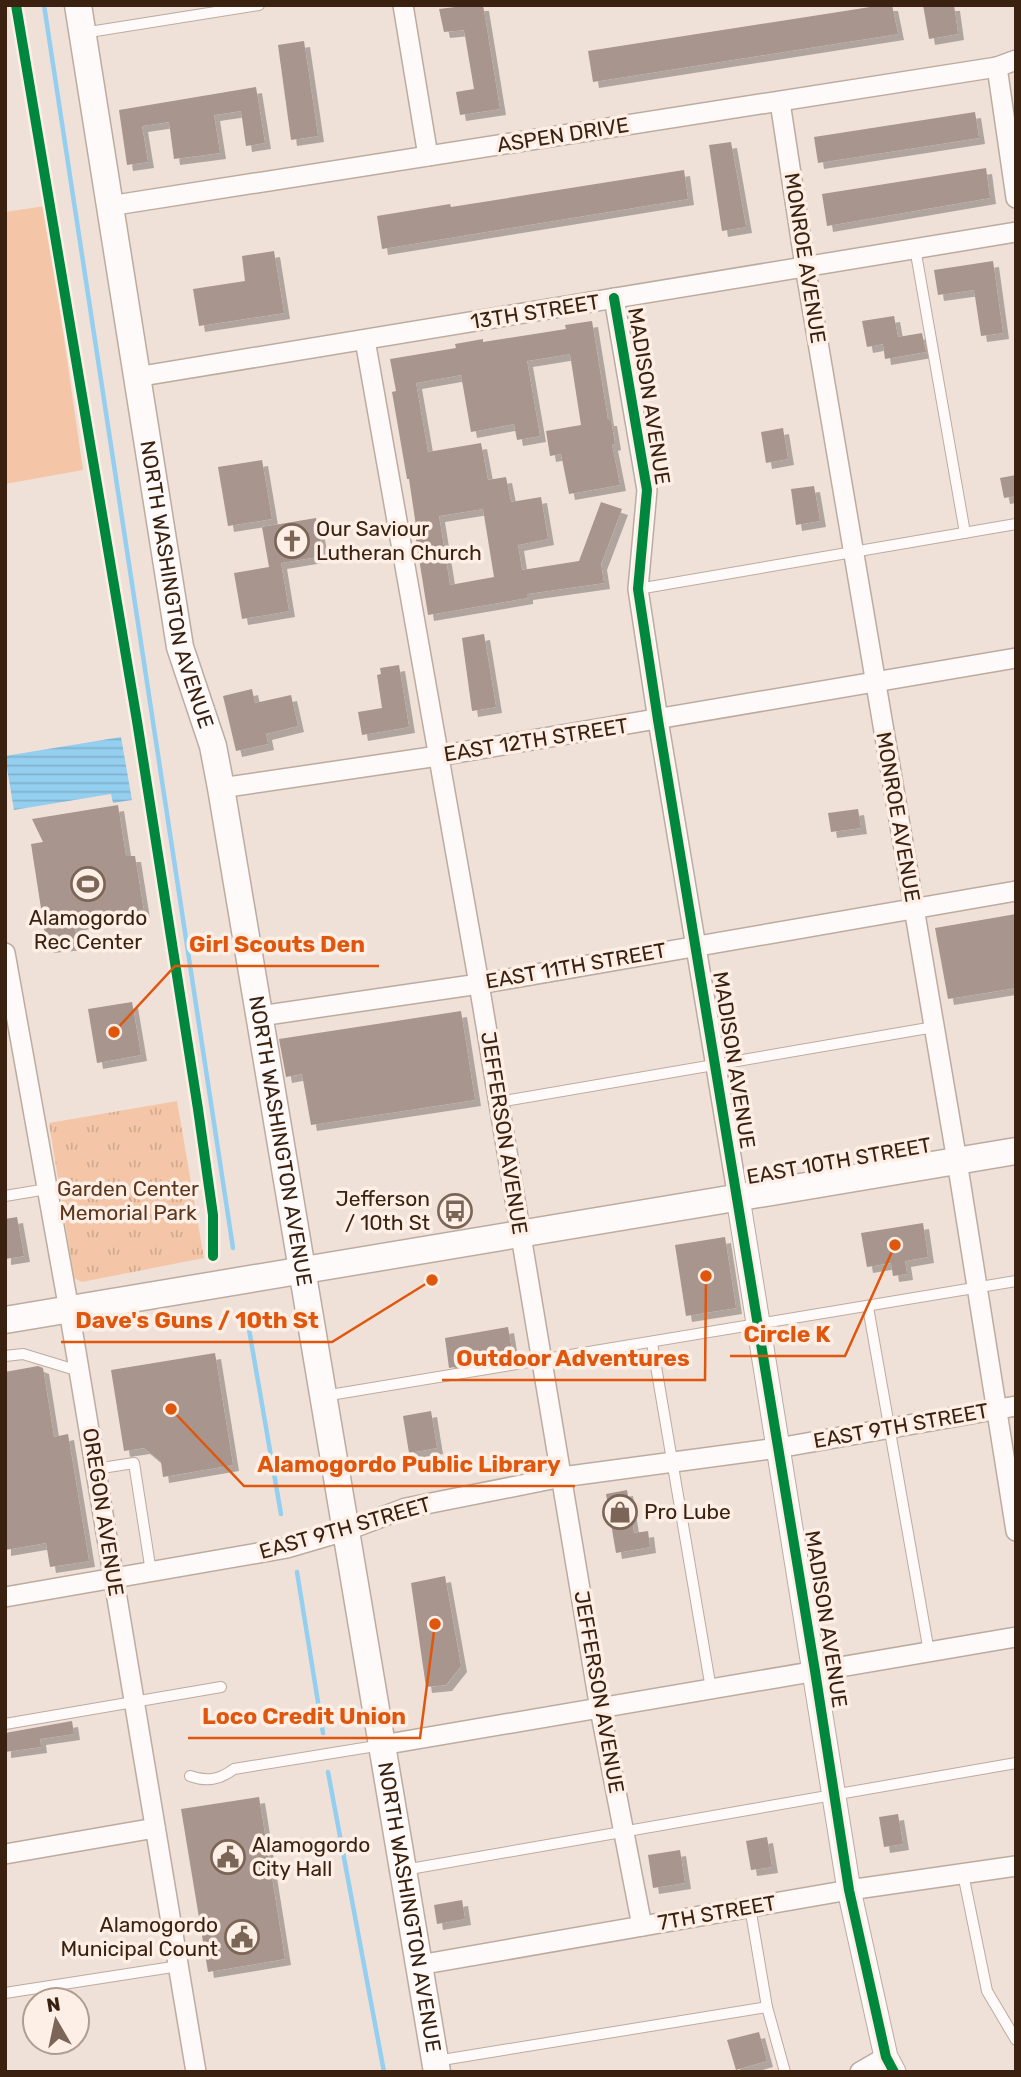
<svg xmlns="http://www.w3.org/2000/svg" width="1021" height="2077" font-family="Rubik,sans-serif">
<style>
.park{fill:url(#park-tufts)}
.pitch{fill:#f4c6a7}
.water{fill:url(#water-rules)}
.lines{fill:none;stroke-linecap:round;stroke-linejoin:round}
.stream{stroke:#94cfef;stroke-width:4.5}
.building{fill:#a8958d;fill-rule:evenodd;filter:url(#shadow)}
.service-casing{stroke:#bdab9f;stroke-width:12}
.minor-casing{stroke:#bdab9f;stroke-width:22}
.tertiary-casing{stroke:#bdab9f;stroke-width:25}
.secondary-casing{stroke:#bdab9f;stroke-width:29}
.service{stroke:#fdfaf9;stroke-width:10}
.minor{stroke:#fdfaf9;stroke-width:19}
.tertiary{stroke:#fdfaf9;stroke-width:23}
.secondary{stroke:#fdfaf9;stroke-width:26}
.cycleway-casing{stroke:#fdefe6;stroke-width:15}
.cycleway{stroke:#00873e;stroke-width:10}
.labels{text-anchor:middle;stroke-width:7;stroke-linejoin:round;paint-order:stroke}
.street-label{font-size:21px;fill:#3b2210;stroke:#fdefe6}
.poi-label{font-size:21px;fill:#3b2210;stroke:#fdefe6;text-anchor:start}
.park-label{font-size:21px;fill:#5d371c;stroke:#fdefe6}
.leader{fill:none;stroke:#df560c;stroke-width:2.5}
.callout-dot{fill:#df560c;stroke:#fdefe6;stroke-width:2.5}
.callout-label{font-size:23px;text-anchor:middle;font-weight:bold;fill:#df560c;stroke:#fdefe6;stroke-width:7;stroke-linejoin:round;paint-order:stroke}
</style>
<defs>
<pattern id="park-tufts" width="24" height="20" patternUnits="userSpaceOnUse" patternTransform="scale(1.75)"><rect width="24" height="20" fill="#f4c6a7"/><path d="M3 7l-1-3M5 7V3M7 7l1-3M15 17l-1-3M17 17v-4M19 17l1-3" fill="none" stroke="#d2aa8f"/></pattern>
<pattern id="water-rules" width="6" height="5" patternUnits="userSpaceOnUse" patternTransform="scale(1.75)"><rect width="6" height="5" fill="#94cfef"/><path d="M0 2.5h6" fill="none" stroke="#80b1cc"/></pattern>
<filter id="shadow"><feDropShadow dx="6" dy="6" stdDeviation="0" flood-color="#0004"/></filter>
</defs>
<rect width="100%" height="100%" fill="#f0e1d8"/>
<polygon class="park" points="177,1101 204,1258 82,1282 74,1278 49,1123"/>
<polygon class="pitch" points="45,206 83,470 5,484 5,212"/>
<polygon class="water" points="121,737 132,800 113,803 111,794 14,810 5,756"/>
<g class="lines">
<g class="stream">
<polyline points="44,5 233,1248"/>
<polyline points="246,1312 281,1514"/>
<polyline points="297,1572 323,1733"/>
<polyline points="328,1772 384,2072"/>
</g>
</g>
<g class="building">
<polygon points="472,5 483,5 500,109 460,115 456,92 474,89 464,30 444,32 439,9"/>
<polygon points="883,5 892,5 898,34 593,82 588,51"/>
<polygon points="923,5 954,5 958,34 929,39"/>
<polygon points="304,41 318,136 291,140 278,45"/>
<polygon points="256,87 265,143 246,146 241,111 214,115 220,153 174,159 169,122 142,126 148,162 127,165 119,110"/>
<polygon points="975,112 979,138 818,163 814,137"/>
<polygon points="731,142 746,227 722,231 709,145"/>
<polygon points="986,168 990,198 827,226 822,194"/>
<polygon points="684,170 688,199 382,249 377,216 450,204 451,207"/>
<polygon points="274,251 284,313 199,326 193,289 245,281 242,256"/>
<polygon points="993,261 1003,333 981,336 974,290 938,295 934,270"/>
<polygon points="894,316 898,337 922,333 926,352 885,359 883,344 867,347 862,321"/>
<path d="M592 321 608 420H611L615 444 612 445 620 485 569 494 561 454 550 456 546 431 581 425 570 354 527 361 540 436 517 440 514 424 471 432 461 375 416 383 428 452 481 443 488 480 506 477 511 502 541 497 548 539 518 545 522 570 579 561 601 502 622 509 601 564 604 583 527 594V598L428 615 414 527 416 526 409 479H407L392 392 396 391 390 359 456 348 455 344 483 339V342L566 329 565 325ZM483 509 494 577 450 585 439 516Z"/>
<polygon points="783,428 788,459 766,463 761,432"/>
<polygon points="262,460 272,519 228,526 218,467"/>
<polygon points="1016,475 1016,496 1004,498 1000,478"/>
<polygon points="814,486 820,521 796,525 791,489"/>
<polygon points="316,518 323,556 281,563 289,611 242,619 234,573 269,567 262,527"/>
<polygon points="484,634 496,707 472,711 462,638"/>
<polygon points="399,665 409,727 362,735 358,712 382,708 377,675 381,674 380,668"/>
<polygon points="252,689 255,703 291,695 298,726 266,734 268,744 236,751 223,696"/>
<polygon points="118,805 126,856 135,856 144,912 74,925 78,944 47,947 31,844 43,842 32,819"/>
<polygon points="858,809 861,828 831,832 828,813"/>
<polygon points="1016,914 1016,988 948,999 935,928"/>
<polygon points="132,1002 141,1055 97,1063 88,1009"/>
<polygon points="461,1011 475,1100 311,1125 302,1074 286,1077 279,1039"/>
<polygon points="17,1217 24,1256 5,1259 5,1219"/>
<polygon points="923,1223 928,1257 905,1261 907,1274 893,1276 891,1263 867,1267 861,1233"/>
<polygon points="725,1237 736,1308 686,1316 675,1245"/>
<polygon points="508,1327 513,1357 449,1368 445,1338"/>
<polygon points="215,1353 233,1465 163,1477 161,1462 144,1448 124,1451 111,1370"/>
<polygon points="38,1366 43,1368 54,1437 68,1434 89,1561 50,1567 46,1543 5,1550 5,1372"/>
<polygon points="431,1411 437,1448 409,1453 403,1416"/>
<polygon points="627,1490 634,1533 648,1531 650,1547 616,1553 606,1494"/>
<polygon points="445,1576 461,1666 446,1685 426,1687 411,1583"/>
<polygon points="72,1721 74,1734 40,1739 41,1747 5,1752 5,1733"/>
<polygon points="259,1797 285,1959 208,1972 181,1809"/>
<polygon points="898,1814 903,1844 884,1847 879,1817"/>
<polygon points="767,1837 772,1867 751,1870 746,1841"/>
<polygon points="680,1850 685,1883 653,1888 648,1855"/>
<polygon points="462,1900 465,1919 437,1924 434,1905"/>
<polygon points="759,2032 767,2061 736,2070 727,2040"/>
</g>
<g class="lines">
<g class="service-casing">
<g id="service">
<polyline points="83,33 259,5"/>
<polyline points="915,248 965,533"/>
<polyline points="638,589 1016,524"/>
<polyline points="499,1102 934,1027"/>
<polyline points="5,1196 47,1189"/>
<polyline points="868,1307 929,1652"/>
<polyline points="652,1343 711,1689"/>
<polyline points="5,1356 23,1354 79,1371"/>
<polyline points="324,1396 1016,1281"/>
<polyline points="95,1469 134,1463 151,1572"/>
<polyline points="5,1724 221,1687"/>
<path d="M190 1776C207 1782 219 1780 234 1769L382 1745"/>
<polyline points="404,1870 1016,1763"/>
<polyline points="963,1874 987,1991 1016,2040"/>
<polyline points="750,1907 767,2007 785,2072"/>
<polyline points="5,1993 179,1966"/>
<polyline points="436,2061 767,2007"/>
</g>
</g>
<g class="minor-casing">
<g id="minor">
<polyline points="403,5 428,156"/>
<polyline points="997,67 1016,198"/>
<polyline points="780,102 805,266 957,1161 1016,1531"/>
<polyline points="109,206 997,67 1016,60"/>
<polyline points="614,298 647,490 638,589 658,720 738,1198"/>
<polyline points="365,340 479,984 600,1709 642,1926"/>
<polyline points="136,377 1016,232"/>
<polyline points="221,788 438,756 1016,658"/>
<polyline points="5,953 69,1310 196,2072"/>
<polyline points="260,1016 479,984 1016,891"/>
<polyline points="5,1597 287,1548 345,1531 406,1508 562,1477 778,1448 1016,1406"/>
<polyline points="382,1745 1016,1637"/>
<polyline points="5,1854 155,1828"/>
<polyline points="419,1965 849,1890 1016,1866"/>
<polyline points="860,2072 886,2057"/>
</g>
</g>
<g class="tertiary-casing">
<polyline id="tertiary" points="738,1198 849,1890 886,2057 894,2072"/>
</g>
<g class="secondary-casing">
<g id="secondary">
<path id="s1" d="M78 5 180 647 213 746 221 788 437 2072"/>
<polyline points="5,1320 1016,1151"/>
</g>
</g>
<use href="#service" class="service"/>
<use href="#minor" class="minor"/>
<use href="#tertiary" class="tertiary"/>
<use href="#secondary" class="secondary"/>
<g class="cycleway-casing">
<g id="cycleway">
<polyline points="16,5 137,721 198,1109 213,1215 213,1256"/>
<polyline points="614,298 647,490 638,589 658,720 815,1671 849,1890 886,2057 894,2072"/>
</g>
</g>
<use href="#cycleway" class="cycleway"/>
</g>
<defs>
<g id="church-ring" transform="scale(1.75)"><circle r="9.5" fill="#fdefe6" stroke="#7a6556" stroke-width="1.5"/><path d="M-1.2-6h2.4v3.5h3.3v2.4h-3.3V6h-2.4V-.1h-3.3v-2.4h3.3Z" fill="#7a6556"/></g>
<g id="stadium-ring" transform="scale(1.75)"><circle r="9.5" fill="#fdefe6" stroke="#7a6556" stroke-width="1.5"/><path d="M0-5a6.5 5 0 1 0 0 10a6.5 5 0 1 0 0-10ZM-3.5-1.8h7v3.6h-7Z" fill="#7a6556"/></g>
<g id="bus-ring" transform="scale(1.75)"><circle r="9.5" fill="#fdefe6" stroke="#7a6556" stroke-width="1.5"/><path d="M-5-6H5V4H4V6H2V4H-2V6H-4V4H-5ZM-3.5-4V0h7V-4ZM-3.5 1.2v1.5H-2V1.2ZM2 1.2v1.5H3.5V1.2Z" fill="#7a6556"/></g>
<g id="shop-ring" transform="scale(1.75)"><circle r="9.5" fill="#fdefe6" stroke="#7a6556" stroke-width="1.5"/><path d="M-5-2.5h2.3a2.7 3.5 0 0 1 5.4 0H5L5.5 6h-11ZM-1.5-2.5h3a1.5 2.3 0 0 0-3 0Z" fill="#7a6556"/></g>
<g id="civic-ring" transform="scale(1.75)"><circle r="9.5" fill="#fdefe6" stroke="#7a6556" stroke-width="1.5"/><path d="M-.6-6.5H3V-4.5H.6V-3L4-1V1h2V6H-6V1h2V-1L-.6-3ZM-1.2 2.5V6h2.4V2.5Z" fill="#7a6556"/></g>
</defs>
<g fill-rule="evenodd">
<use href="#church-ring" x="292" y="541"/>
<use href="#stadium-ring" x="88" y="884"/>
<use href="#bus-ring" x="455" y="1211"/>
<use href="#shop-ring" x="620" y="1512"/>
<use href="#civic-ring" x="228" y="1857"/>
<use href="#civic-ring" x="242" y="1937"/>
</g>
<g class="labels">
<g class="street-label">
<text transform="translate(563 135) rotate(-9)" y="7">ASPEN DRIVE</text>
<text transform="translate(805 258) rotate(81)" y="7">MONROE AVENUE</text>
<text transform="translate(535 312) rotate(-9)" y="7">13TH STREET</text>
<text transform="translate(649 396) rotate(81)" y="7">MADISON AVENUE</text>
<text dy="7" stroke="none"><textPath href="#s1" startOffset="588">NORTH WASHINGTON AVENUE</textPath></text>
<text transform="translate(536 740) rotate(-9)" y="7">EAST 12TH STREET</text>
<text transform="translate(898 817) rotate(80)" y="7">MONROE AVENUE</text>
<text transform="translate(576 966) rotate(-10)" y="7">EAST 11TH STREET</text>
<text transform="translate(734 1060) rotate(81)" y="7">MADISON AVENUE</text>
<text transform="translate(504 1133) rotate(81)" y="7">JEFFERSON AVENUE</text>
<text dy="7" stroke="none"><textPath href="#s1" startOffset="1155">NORTH WASHINGTON AVENUE</textPath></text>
<text transform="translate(839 1161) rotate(-10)" y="7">EAST 10TH STREET</text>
<text transform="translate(901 1426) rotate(-10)" y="7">EAST 9TH STREET</text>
<text transform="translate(103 1512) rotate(81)" y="7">OREGON AVENUE</text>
<text transform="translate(345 1528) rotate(-16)" y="7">EAST 9TH STREET</text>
<text transform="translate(826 1619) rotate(81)" y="7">MADISON AVENUE</text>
<text transform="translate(599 1692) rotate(80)" y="7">JEFFERSON AVENUE</text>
<text dy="7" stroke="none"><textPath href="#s1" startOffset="1932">NORTH WASHINGTON AVENUE</textPath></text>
<text transform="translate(717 1913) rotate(-10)" y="7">7TH STREET</text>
</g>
<g class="poi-label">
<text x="316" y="536">Our Saviour<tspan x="316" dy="24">Lutheran Church</tspan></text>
<text x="88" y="925" text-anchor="middle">Alamogordo<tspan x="88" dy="24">Rec Center</tspan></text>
<text x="430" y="1206" text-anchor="end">Jefferson<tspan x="430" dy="24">/ 10th St</tspan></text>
<text x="644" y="1519">Pro Lube</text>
<text x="252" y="1852">Alamogordo<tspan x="252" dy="24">City Hall</tspan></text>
<text x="218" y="1932" text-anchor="end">Alamogordo<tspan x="218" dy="24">Municipal Count</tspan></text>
</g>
<g class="park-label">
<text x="128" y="1196">Garden Center<tspan x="128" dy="24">Memorial Park</tspan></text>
</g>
</g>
<path class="leader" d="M114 1032L175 966H379M432 1280L332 1342H61M895 1245L845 1356H730M706 1276L705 1380H442M171 1409L244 1486H575M435 1624L420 1738H188"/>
<g class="callout-dot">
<circle cx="114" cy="1032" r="7"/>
<circle cx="432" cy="1280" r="7"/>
<circle cx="895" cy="1245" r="7"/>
<circle cx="706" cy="1276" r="7"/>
<circle cx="171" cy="1409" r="7"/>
<circle cx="435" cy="1624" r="7"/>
</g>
<g class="callout-label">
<text x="277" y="952">Girl Scouts Den</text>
<text x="197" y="1328">Dave's Guns / 10th St</text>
<text x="787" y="1342">Circle K</text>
<text x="573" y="1366">Outdoor Adventures</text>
<text x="409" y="1472">Alamogordo Public Library</text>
<text x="304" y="1724">Loco Credit Union</text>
</g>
<rect width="1021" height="2077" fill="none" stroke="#3b2210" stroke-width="14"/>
<g transform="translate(56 2021) rotate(351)"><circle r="33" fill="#fdefe6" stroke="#af9d90" stroke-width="2"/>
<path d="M0-5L12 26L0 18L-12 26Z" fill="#7a6556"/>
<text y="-10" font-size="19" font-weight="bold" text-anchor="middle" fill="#3b2210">N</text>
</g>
</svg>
